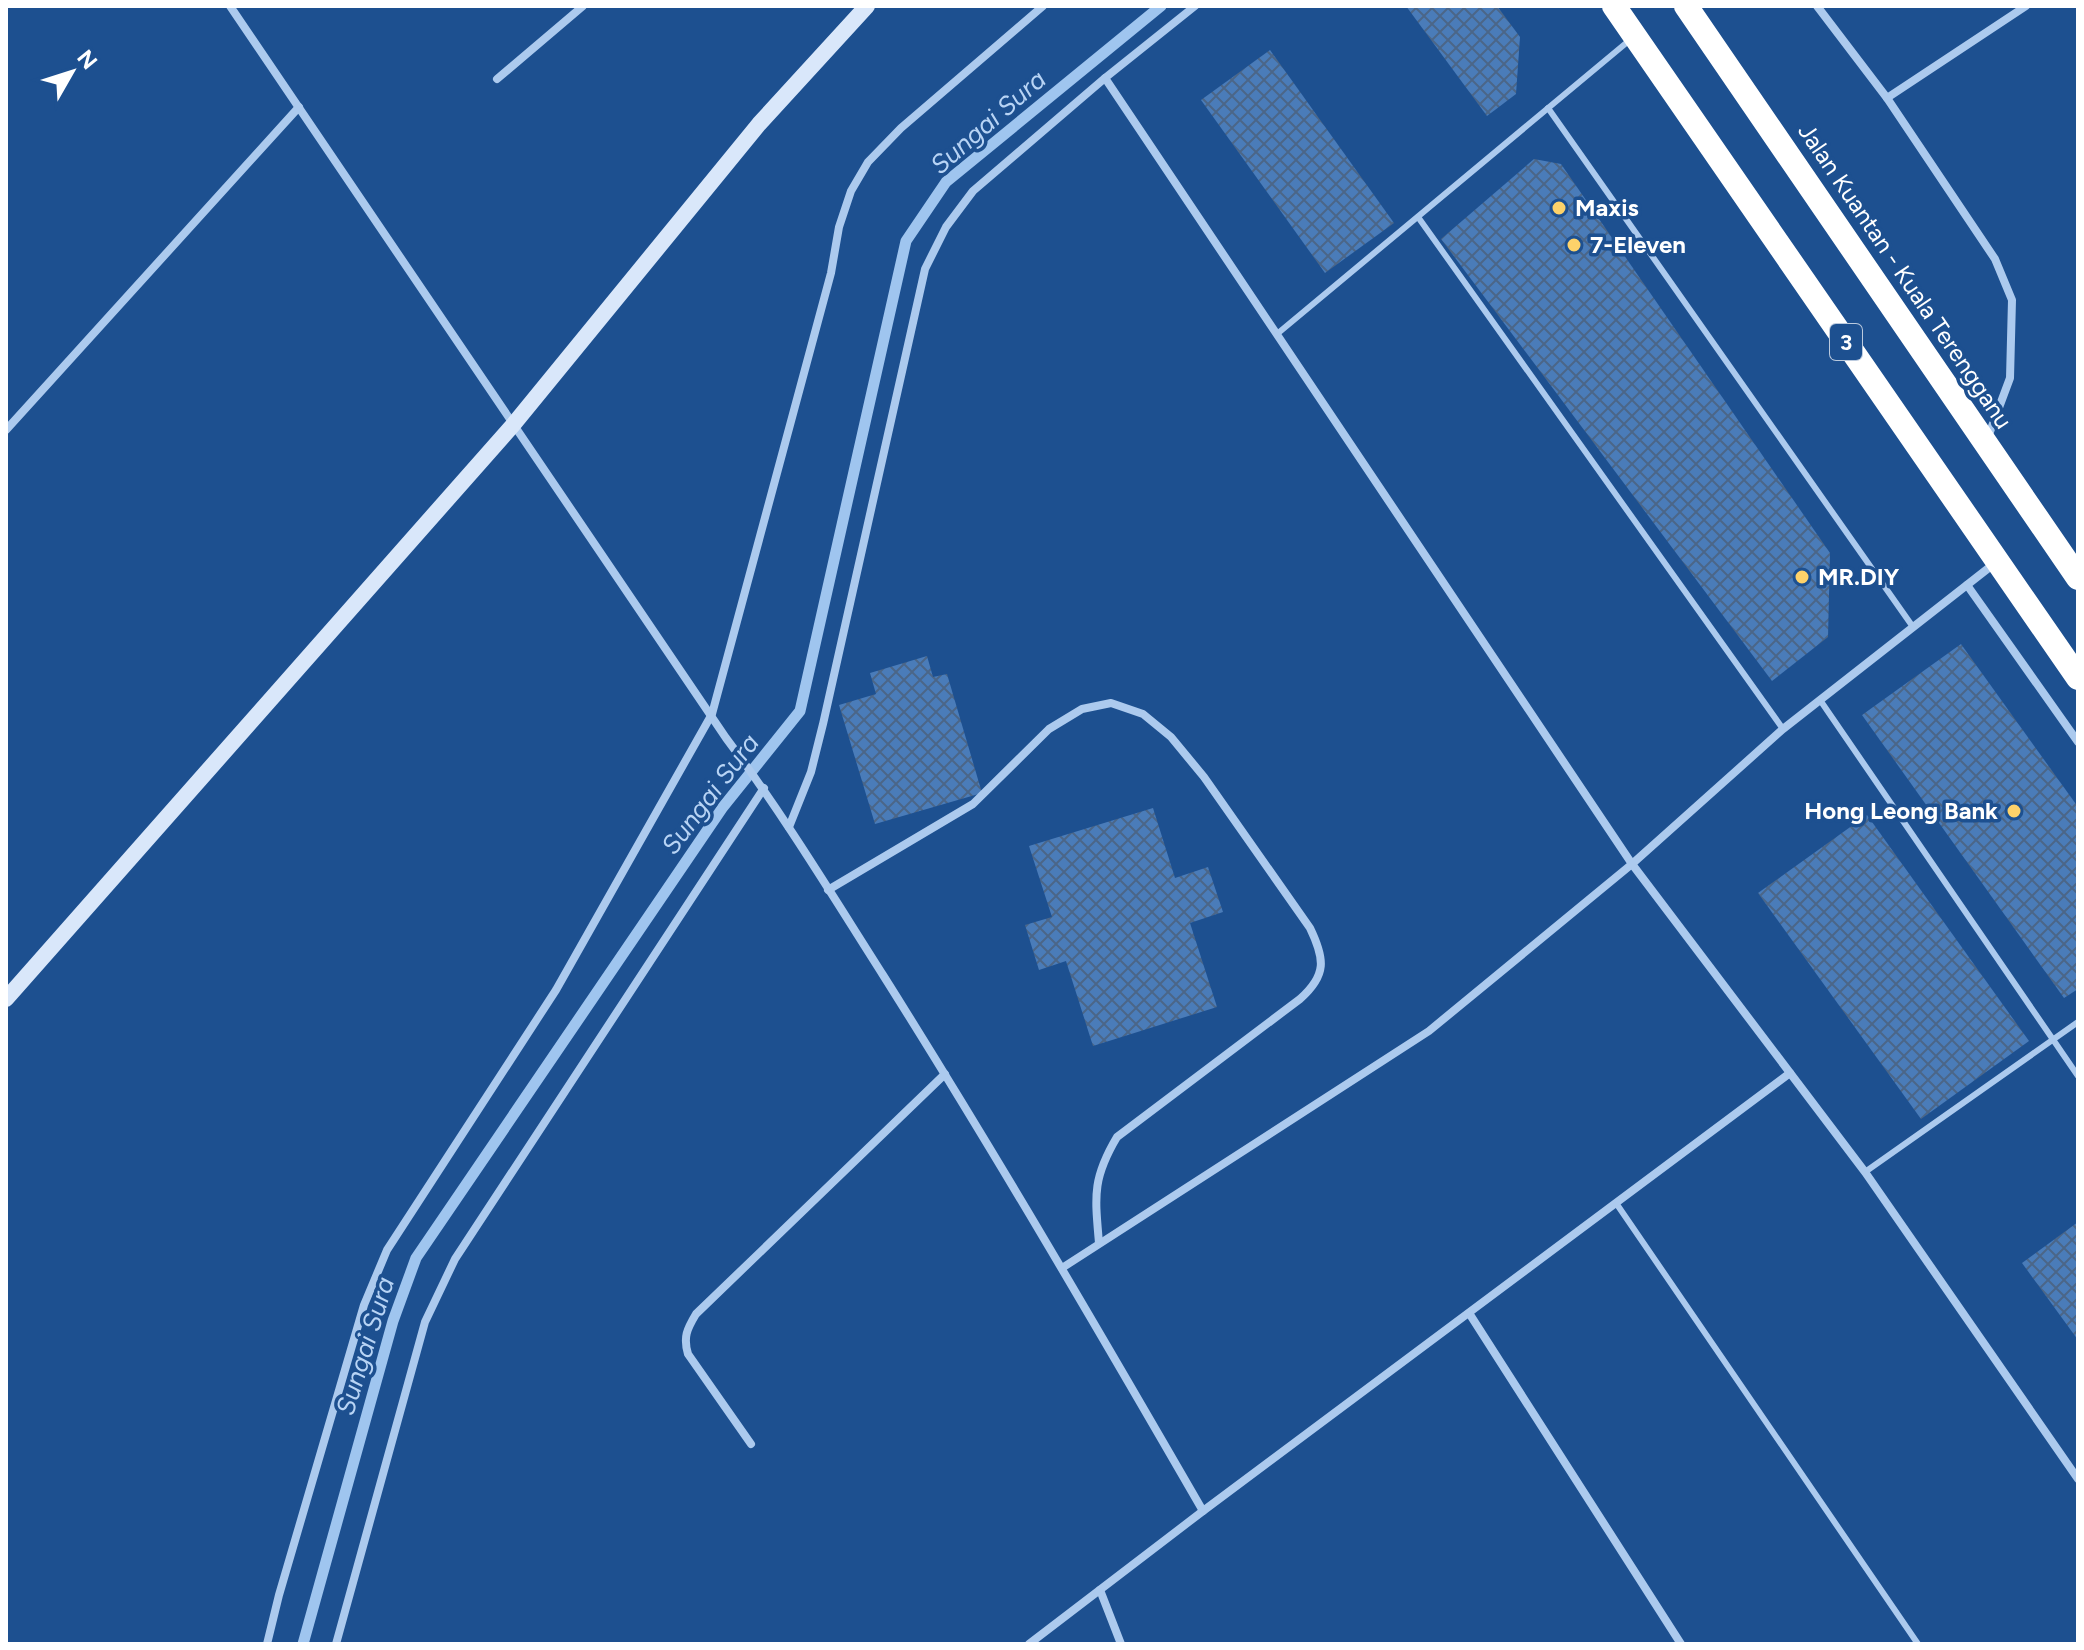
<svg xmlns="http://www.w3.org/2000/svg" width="2084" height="1650" font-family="Figtree,sans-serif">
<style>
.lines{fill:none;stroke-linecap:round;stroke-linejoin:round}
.stream{stroke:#9fc5ef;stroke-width:11}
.building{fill:url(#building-cross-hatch)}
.lane{stroke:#accaee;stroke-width:6}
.street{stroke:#accaee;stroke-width:8}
.secondary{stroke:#d9e7fa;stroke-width:16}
.highway{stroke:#fff;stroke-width:24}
.poi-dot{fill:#fdd26a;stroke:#1d5090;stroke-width:3}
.labels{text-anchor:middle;stroke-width:7;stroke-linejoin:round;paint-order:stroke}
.shield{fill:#1d5090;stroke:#bbcade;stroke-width:2}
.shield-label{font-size:22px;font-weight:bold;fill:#fff}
.poi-label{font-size:24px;font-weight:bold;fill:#fff;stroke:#1d5090;text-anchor:start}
.street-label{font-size:24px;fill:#fff;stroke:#1d5090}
.water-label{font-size:26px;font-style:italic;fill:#b8d4f5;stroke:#1d5090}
</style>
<defs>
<pattern id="building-cross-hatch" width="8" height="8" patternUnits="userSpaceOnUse" patternTransform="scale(2)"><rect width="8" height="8" fill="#4a7cb9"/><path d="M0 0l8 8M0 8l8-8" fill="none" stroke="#4b6688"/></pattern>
</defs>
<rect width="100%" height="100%" fill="#1d5090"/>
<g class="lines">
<polyline class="stream" points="303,1644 393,1321 416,1258 723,807 800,711 906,241 946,182 1161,6"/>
</g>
<g class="building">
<polygon points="1406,6 1497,6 1520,37 1516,94 1487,116"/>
<polygon points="1270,50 1394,223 1325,273 1201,100"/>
<polygon points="1534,159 1561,164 1830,553 1828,637 1772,681 1441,239"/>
<polygon points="1961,644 2078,807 2078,989 2064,998 1862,715"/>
<polygon points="927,656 933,677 947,674 982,793 875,824 839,705 876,694 870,673"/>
<polygon points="1153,808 1175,878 1208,867 1223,912 1190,923 1217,1007 1093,1046 1066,961 1039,970 1025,925 1052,917 1029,846"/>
<polygon points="1867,815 2029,1041 1921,1119 1758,893"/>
<polygon points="2078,1222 2078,1340 2022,1263"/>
</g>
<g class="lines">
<g class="lane">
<polyline points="1548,108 1913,627"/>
<polyline points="1418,217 1783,729"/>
<polyline points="1277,334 1631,39"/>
<polyline points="1820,700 2078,1076"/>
<polyline points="1865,1172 2078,1022"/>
<polyline points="1616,1203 1918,1644"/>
</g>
<g class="street">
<path d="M230 6 726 738C783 814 832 895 883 975 994 1151 1099 1331 1203 1511"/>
<polyline points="1817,6 1887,98 1995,259 2012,300 2010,378 1988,437"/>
<polyline points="1105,78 1632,864 1865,1172 2078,1479"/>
<polyline points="497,79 583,6"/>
<polyline points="1887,98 2026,6"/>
<polyline points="6,430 299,107"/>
<polyline points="1967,585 2078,742"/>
<polyline points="789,827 811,772 823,724 925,269 946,227 973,191 1105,78 1195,6"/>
<path d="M828 890 973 804 1049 729 1082 709 1111 703 1143 714 1171 737 1204 777 1310 928C1325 959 1327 975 1300 999L1117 1137C1092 1179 1095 1196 1099 1243"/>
<polyline points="1062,1268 1429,1031 1632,864 1783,729 1995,563"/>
<polyline points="1469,1313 1681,1644"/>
<path d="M751 1444 688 1354C683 1337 687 1329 696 1314L945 1074"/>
<polyline points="1100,1590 1121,1644"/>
<polyline points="267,1644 279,1595 364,1305 387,1250 556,990 712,714 831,273 839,227 851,191 868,162 901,128 1043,6"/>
<polyline points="336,1644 425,1322 455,1259 764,788"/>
<polyline points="1029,1644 1203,1511 1790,1073"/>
</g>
<polyline class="secondary" points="6,999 513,425 759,124 867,6"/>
<g class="highway">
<polyline points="1614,6 2078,678"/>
<polyline points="1686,6 2078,578"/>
</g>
</g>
<g class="poi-dot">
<circle cx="1559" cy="208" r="8"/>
<circle cx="1574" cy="245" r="8"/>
<circle cx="1802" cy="577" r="8"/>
<circle cx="2014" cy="811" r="8"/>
</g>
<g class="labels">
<rect class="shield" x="1830" y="324" width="32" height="36" rx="6"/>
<g class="shield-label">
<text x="1846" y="350">3</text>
</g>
<g class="poi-label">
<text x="1575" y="216">Maxis</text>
<text x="1590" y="253">7-Eleven</text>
<text x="1818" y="585">MR.DIY</text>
<text x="1998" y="819" text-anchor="end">Hong Leong Bank</text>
</g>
<g class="street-label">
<text transform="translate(1905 276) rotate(56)" y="8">Jalan Kuantan - Kuala Terengganu</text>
</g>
<g class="water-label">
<text transform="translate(988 122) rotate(-41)" y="9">Sungai Sura</text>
<text transform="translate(710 794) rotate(-53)" y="9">Sungai Sura</text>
<text transform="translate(365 1346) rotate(-73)" y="9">Sungai Sura</text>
</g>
</g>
<rect width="2084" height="1650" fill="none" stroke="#ffffff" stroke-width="16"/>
<g transform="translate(72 72) rotate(51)" stroke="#1d5090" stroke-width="6" paint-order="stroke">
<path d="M0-6L14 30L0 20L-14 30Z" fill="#ffffff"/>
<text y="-12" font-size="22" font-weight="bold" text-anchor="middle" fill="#ffffff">N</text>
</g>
</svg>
